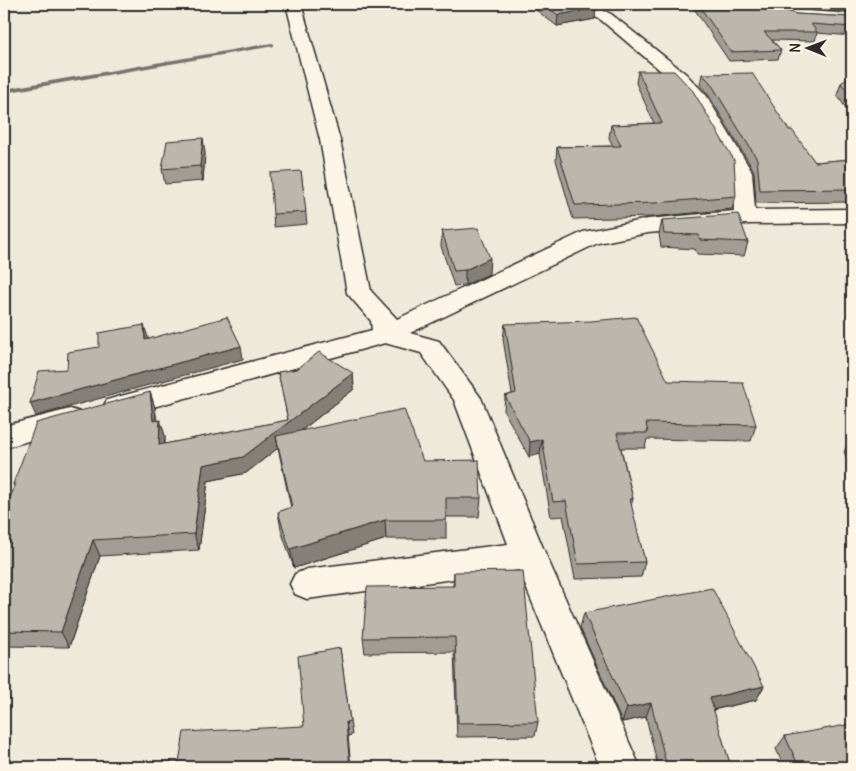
<svg xmlns="http://www.w3.org/2000/svg" width="856" height="771" font-family="Delius,sans-serif">
<style>
.lines{fill:none;stroke-linecap:round;stroke-linejoin:round}
.stream{fill:#75736d;fill-rule:evenodd}
.minor-casing{stroke:#2b2b2b;stroke-width:3}
.minor{fill:#fcf5e5;fill-rule:evenodd}
.wall{fill:#a29d94;stroke:#2b2b2b}
.shaded-wall{fill:#848078;stroke:#2b2b2b}
.building{fill:#bcb7ac;stroke:#2b2b2b}
</style>
<rect width="100%" height="100%" fill="#efe9da"/>
<filter id="ink" filterUnits="userSpaceOnUse"><feTurbulence type="fractalNoise" baseFrequency=".02" numOctaves="2"/><feDisplacementMap in="SourceGraphic" scale="10" xChannelSelector="R" yChannelSelector="G"/><feConvolveMatrix kernelMatrix="1 2 1 2 8 2 1 2 1" color-interpolation-filters="sRGB"/></filter>
<g filter="url(#ink)">
<g class="lines">
<polygon class="stream" points="272,43 274,44 274,46 4,93 4,89"/>
<g class="minor-casing">
<g id="minor">
<polygon points="286,4 301,4 340,140 371,291 397,319 583,232 648,219 734,211 732,172 692,102 674,82 601,20 584,11 568,7 566,4 590,4 611,14 686,74 706,95 752,172 755,210 852,209 852,223 745,224 648,233 598,243 410,333 439,341 481,398 546,555 640,767 600,767 519,570 307,599 295,594 290,584 295,574 307,569 508,544 454,400 421,353 385,343 117,417 107,414 103,407 107,400 117,397 372,330 371,321 347,293 320,140"/>
<polygon points="769,4 784,4 787,9 794,10 852,14 852,24 794,20 777,15"/>
<polygon points="70,409 80,412 84,419 80,426 4,448 4,426"/>
</g>
</g>
<use href="#minor" class="minor"/>
</g>
<g class="wall">
<polygon points="528,4 588,4 595,19 557,26"/>
<polygon points="691,4 775,4 778,8 796,14 852,17 852,36 817,33 815,41 772,40 781,50 778,59 729,61"/>
<polygon points="785,4 852,4 852,13 852,12 794,8 788,7"/>
<polygon points="638,71 736,196 732,209 652,217 573,219 556,160 557,147 613,146 609,138 611,125 654,123 636,83"/>
<polygon points="702,74 789,130 815,162 852,159 852,203 852,202 756,203 754,171 708,94 700,85"/>
<polygon points="852,78 852,117 837,95 841,83"/>
<polygon points="205,153 203,181 165,184 162,169"/>
<polygon points="301,171 307,224 274,227 273,214"/>
<polygon points="662,220 748,242 744,256 697,254 695,249 661,247 659,234"/>
<polygon points="442,231 489,274 465,285 454,286 441,246"/>
<polygon points="505,324 668,381 756,425 751,441 647,439 645,448 621,448 633,499 631,506 645,562 641,577 575,579 563,516 551,517 540,454 529,457 504,411 505,396 512,394 503,339"/>
<polygon points="278,372 353,373 354,389 301,431 423,461 481,498 479,517 446,517 446,539 386,539 294,568 281,530 278,512 291,508 278,448 246,473 208,481 199,550 100,556 69,647 4,646 4,511 14,487 13,484 150,392 155,408 157,421 160,420 165,436 165,444 288,420"/>
<polygon points="852,436 852,469 844,452"/>
<polygon points="454,572 538,722 535,736 457,737 454,652 365,653 363,638 453,586"/>
<polygon points="584,613 764,686 756,700 713,710 731,767 658,767 646,717 622,722 580,628"/>
<polygon points="340,648 352,735 179,762 304,726"/>
<polygon points="785,736 852,767 784,767 776,749"/>
</g>
<g class="shaded-wall">
<polygon points="596,8 595,19 557,26 558,15"/>
<polygon points="203,138 205,153 203,181 200,166"/>
<polygon points="490,258 489,274 465,285 465,270"/>
<polygon points="144,325 148,337 149,353 145,340"/>
<polygon points="241,346 243,359 36,416 30,403"/>
<polygon points="353,373 354,389 279,448 276,436 278,448 246,473 208,481 199,550 194,534 203,465 243,457"/>
<polygon points="150,392 155,408 158,437 153,421"/>
<polygon points="160,420 165,436 164,461 159,445"/>
<polygon points="542,439 540,454 529,457 530,442"/>
<polygon points="385,520 386,539 294,568 290,549"/>
<polygon points="93,540 100,556 69,647 61,632"/>
<polygon points="764,686 756,700 703,712 710,698"/>
<polygon points="651,703 646,717 622,722 627,708"/>
<polygon points="346,722 348,736 351,767 350,767"/>
<polygon points="14,763 17,767 12,767"/>
</g>
<g class="building">
<polygon points="543,4 588,4 596,8 558,15"/>
<polygon points="698,4 775,4 778,8 796,14 852,17 852,27 811,24 817,32 764,32 781,50 731,52"/>
<polygon points="638,71 674,71 693,91 734,160 736,196 655,203 575,205 557,147 621,146 611,125 662,123"/>
<polygon points="752,73 789,130 792,130 815,162 852,159 852,189 760,190 757,159 710,82 702,74"/>
<polygon points="850,76 852,78 852,98 841,83"/>
<polygon points="203,138 200,166 162,169 167,141"/>
<polygon points="301,171 306,212 273,214 270,173"/>
<polygon points="738,214 748,242 700,240 699,235 664,234 662,220"/>
<polygon points="478,228 490,258 465,270 454,271 442,231"/>
<polygon points="227,317 241,346 30,403 39,371 67,369 68,352 99,347 99,333 144,325 145,340"/>
<polygon points="636,317 668,381 743,383 756,425 646,423 648,433 617,433 633,499 630,499 645,562 578,564 566,501 553,502 542,439 530,442 505,396 516,393 505,324 591,321"/>
<polygon points="319,352 353,373 243,457 203,465 194,534 93,540 61,632 4,631 4,511 16,484 13,484 36,423 150,392 153,421 160,420 159,445 288,420 278,372 297,369"/>
<polygon points="404,409 423,461 479,460 481,498 446,498 446,520 385,520 290,549 278,512 292,507 276,436"/>
<polygon points="523,571 538,722 458,723 455,637 363,638 367,587 454,586 454,572"/>
<polygon points="712,588 764,686 710,698 731,767 667,767 651,703 627,708 584,613"/>
<polygon points="340,648 350,721 346,722 350,767 120,767 121,763 179,762 184,732 304,726 298,656"/>
<polygon points="852,724 852,767 799,767 785,736"/>
<polygon points="4,763 14,763 12,767 4,767"/>
</g>
</g>
<rect width="856" height="771" fill="none" stroke="#fcf5e5" stroke-width="20"/>
<rect x="10" y="10" width="836" height="751" fill="none" stroke="#2b2b2b" stroke-width="2" filter="url(#ink)"/>
<g transform="translate(808 48) rotate(271)" stroke="#fcf5e5" stroke-width="4" paint-order="stroke">
<path d="M0-4L9 19L0 12L-9 19Z" fill="#2b2b2b"/>
<text y="-8" font-size="14" font-weight="bold" text-anchor="middle" fill="#2b2b2b">N</text>
</g>
</svg>
